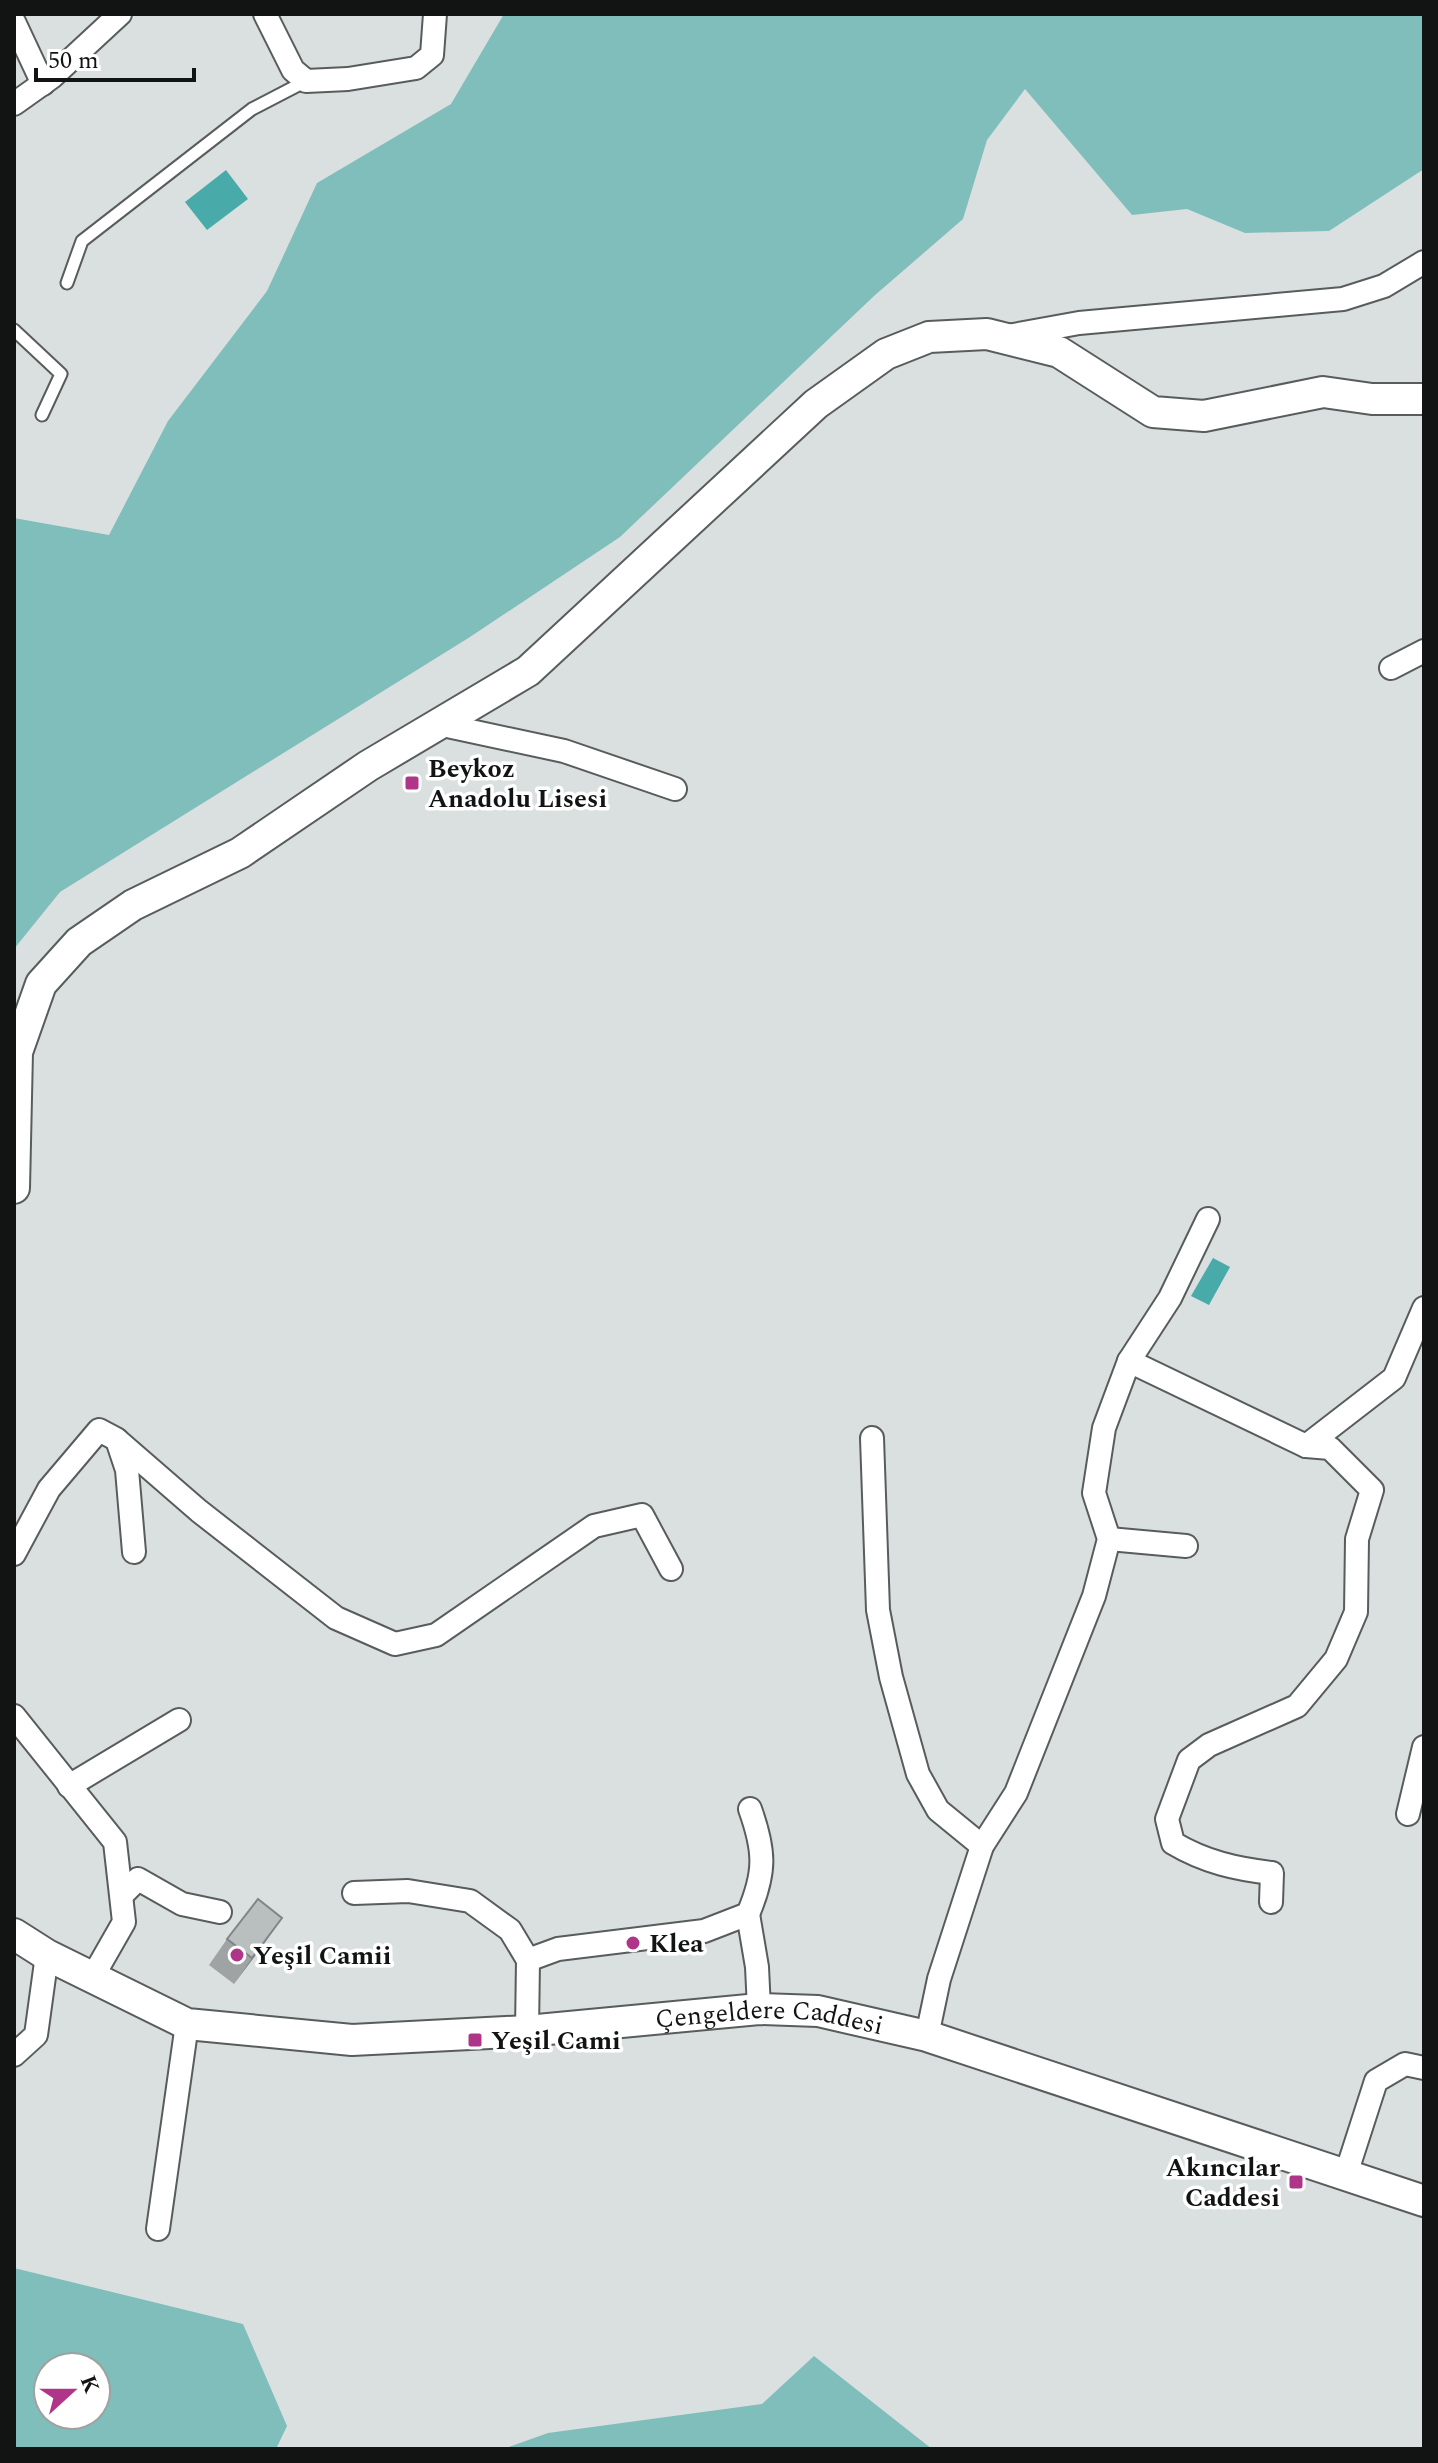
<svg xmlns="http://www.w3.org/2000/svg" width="1438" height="2463" font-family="Spectral,serif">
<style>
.green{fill:#7fbebb;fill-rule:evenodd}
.water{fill:#49aba9}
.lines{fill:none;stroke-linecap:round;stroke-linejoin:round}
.lane-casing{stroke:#585c5c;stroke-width:15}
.street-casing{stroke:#585c5c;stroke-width:26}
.secondary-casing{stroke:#585c5c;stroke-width:34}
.lane{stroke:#fff;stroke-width:11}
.street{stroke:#fff;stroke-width:22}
.secondary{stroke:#fff;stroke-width:30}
.wall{fill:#9fa3a3}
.shaded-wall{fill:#828585}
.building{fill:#b9bebe;stroke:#828585;stroke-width:2}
.poi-dot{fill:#af3589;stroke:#fff;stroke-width:3}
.labels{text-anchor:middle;stroke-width:7;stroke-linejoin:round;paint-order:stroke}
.poi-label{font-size:26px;font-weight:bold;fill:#121413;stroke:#fff;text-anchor:start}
.street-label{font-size:26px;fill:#121413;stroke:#fff}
</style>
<rect width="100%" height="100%" fill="#dae0e0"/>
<g class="green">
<polygon points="504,14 1424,14 1424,169 1329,231 1245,233 1187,209 1132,215 1025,89 987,140 963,219 874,296 620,537 470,637 60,892 14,949 14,518 109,535 168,421 267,291 317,183 451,104"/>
<path d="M14 2268 243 2324 287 2426 276 2449H14ZM48 2367H96V2415H48Z"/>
<polygon points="814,2356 932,2449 503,2449 548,2433 762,2404"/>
</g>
<g class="water">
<polygon points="226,170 248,199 207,230 185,202"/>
<polygon points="1213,1258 1230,1267 1209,1305 1191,1296"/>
</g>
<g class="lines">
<g class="lane-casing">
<g id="lane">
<polyline points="67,283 82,241 252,109 306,81"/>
<polyline points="14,330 61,374 42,415"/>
</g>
</g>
<g class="street-casing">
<g id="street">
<polyline points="265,14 293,70 306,81 348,79 416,68 432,55 435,14"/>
<polyline points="14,22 43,84"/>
<polyline points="14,104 52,77 120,14"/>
<polyline points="1008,336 1079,323 1343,299 1384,286 1424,262"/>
<polyline points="1391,668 1424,651"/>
<polyline points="438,724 564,751 675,789"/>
<path d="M1129 1361 1306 1446 1330 1448 1372 1490 1357 1539 1356 1612 1336 1659 1297 1706 1209 1745 1189 1760 1167 1819 1173 1843C1205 1862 1236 1869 1272 1873L1271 1902"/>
<polyline points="872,1438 878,1610 891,1677 918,1774 938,1810 982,1846"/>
<polyline points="117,1440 127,1470 134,1552"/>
<polyline points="1306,1446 1394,1378 1424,1308"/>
<polyline points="1109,1539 1186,1546"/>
<polyline points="14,1554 49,1489 99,1430 116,1439 199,1511 336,1618 395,1644 436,1635 594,1526 642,1515 671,1569"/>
<polyline points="14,1716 115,1842 124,1922 92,1978"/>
<polyline points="69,1786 179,1720"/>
<polyline points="1408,1814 1424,1747"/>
<polyline points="354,1893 408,1891 470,1901 510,1930 528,1960 527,2031"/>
<polyline points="122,1895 138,1879 182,1904 220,1912"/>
<polyline points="748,1914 757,1967 759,2009"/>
<path d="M528 1960 558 1949 704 1931 748 1914C766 1872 765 1851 750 1809"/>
<polyline points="927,2036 939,1979 982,1846 1016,1793 1094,1596 1109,1539 1094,1493 1104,1428 1129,1361 1170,1298 1208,1219"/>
<polyline points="14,2055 36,2035 47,1955"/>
<polyline points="1346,2174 1376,2081 1405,2064 1424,2068"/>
<polyline points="158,2229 187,2024"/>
</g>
</g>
<g class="secondary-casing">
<g id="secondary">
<polyline points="14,1188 17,1052 41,984 79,942 133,905 240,853 368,766 528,671 816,404 886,354 929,337 987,334 1059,352 1153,412 1204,416 1323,392 1372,399 1424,399"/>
<path id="s1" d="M14 1934 47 1955 187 2024 352 2040 527 2031 759 2009 818 2011 927 2036 1424 2201"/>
</g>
</g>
<use href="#lane" class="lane"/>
<use href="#street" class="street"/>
<use href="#secondary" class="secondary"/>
</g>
<polygon class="wall" points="282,1918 234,1984 209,1965 227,1939"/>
<polygon class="shaded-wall" points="282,1918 264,1944 234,1984 252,1958"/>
<polygon class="building" points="258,1899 282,1918 252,1958 227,1939"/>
<g class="poi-dot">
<rect x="404" y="775" width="16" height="16" rx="4"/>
<circle cx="633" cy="1943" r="8"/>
<circle cx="237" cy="1955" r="8"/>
<rect x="467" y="2032" width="16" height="16" rx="4"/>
<rect x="1288" y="2174" width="16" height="16" rx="4"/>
</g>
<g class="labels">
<g class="poi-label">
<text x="428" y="777">Beykoz<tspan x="428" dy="30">Anadolu Lisesi</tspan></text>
<text x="649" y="1952">Klea</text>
<text x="253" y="1964">Yeşil Camii</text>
<text x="491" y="2049">Yeşil Cami</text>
<text x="1280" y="2176" text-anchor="end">Akıncılar<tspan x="1280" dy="30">Caddesi</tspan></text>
</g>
<g class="street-label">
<text dy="9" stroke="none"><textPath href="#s1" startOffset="780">Çengeldere Caddesi</textPath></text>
</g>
</g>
<rect width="1438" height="2463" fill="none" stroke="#121413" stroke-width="32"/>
<g transform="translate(72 2391) rotate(69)"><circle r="38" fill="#ffffff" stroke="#a0a1a1" stroke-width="2"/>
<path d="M0-6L14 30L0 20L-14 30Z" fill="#af3589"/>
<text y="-12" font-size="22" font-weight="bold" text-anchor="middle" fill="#121413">K</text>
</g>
<path d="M36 68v12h158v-12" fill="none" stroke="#121413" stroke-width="4"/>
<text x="48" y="68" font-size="24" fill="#121413" stroke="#ffffff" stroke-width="6" paint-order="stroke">50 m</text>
</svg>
